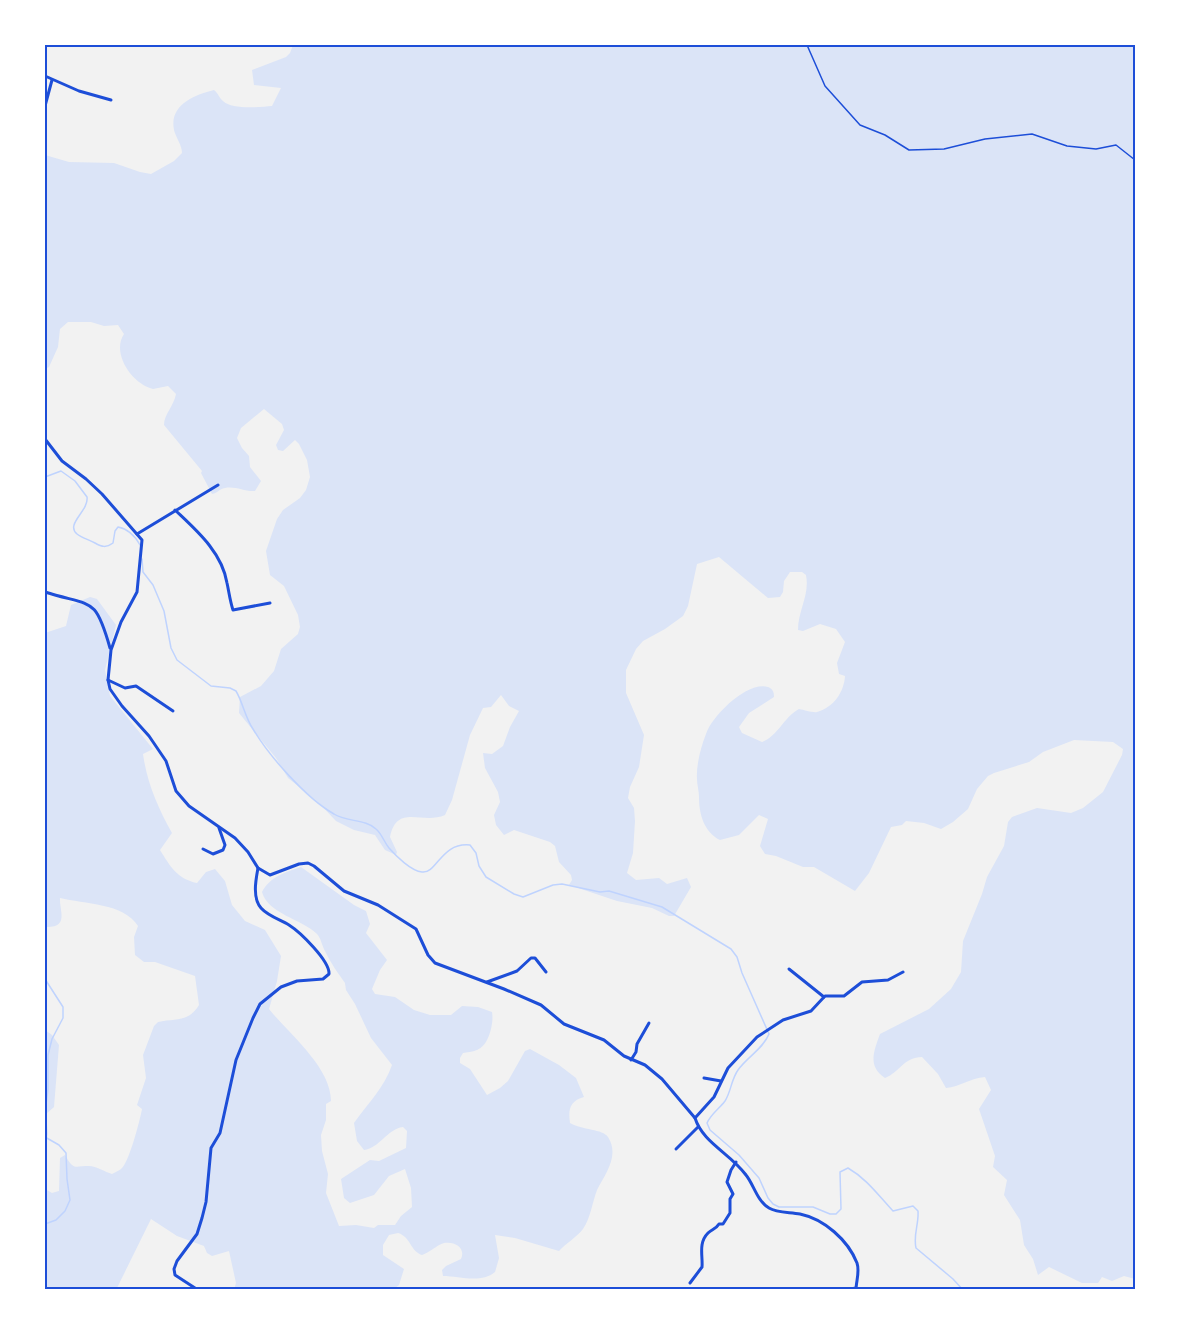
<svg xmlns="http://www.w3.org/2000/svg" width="1180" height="1335" font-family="'Asap Condensed',sans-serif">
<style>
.green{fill:#dbe4f7}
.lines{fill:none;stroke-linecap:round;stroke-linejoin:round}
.stream{stroke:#bfd3fe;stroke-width:1.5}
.path{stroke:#1d4ed8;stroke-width:1.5}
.minor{stroke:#1d4ed8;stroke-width:3}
.neatline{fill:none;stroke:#1d4ed8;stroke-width:2}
</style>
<rect width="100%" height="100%" fill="#f2f2f2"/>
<g class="green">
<path d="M293 45H1135V1279L1124 1276 1112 1281 1102 1277 1098 1283H1082L1049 1267 1038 1275 1033 1259 1024 1245 1020 1220 1004 1195 1007 1180 993 1167 995 1156 979 1109 991 1090 985 1077C970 1078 960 1087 946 1088L938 1074 922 1057C904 1057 900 1072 885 1078 867 1066 874 1051 880 1034L929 1009 951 989 961 972 963 941 982 894 987 877 1004 846 1008 822 1012 817 1037 808 1071 813 1083 808 1103 792 1122 755 1123 749 1113 742 1074 740 1043 752 1029 762 994 773 988 776 977 789 968 809 953 822 941 829 924 823 906 821 902 825 891 827 869 873 855 891 814 867H803L776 856 765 854 760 846 768 819 759 815 739 835 720 840C704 832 699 814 699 797 699 791 697 785 697 779 696 765 701 747 706 734 712 716 747 681 768 687 773 689 774 692 774 697L749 713 739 727 742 733 762 742C778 736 783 718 799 709 805 710 813 713 817 712 834 707 844 692 845 676L839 674 837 663 845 642 836 629 820 624 803 631 798 630C798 610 810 595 806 575L802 572H790L784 581 783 592 780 597 768 598 719 557 697 564 688 606 683 616 665 629 643 641 636 649 626 670V693L644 735 639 767 630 787 628 798 634 808 635 821 633 853 627 873 636 880 659 878 667 884 687 878 691 887 674 916H669L652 908 617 901 569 885 572 880 571 875 559 862 555 846 550 842 514 830 504 835 496 825 494 815 500 802 498 792 485 768 483 753 492 754 503 746 510 727 519 711 509 706 501 695 491 707 483 708 470 735 452 800 445 815C422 825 397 803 390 837L397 852 396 855 385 850 375 835 354 830 336 821 317 801 288 778 276 758 239 713 240 697 261 686 274 671 281 649 298 634 300 627 298 615 284 586 270 575 266 551 277 519 283 510 300 498 306 490 310 477 307 460 299 444 295 440 283 451 278 450 276 445 284 430 282 424 264 409 241 428 237 438 242 448 249 456 250 467 261 481 255 491C245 492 236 486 225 488 219 489 218 493 212 494L201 473 202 471 164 425C164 414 174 406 176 394L168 386 153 389C132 384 111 353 124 334L118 325 104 326 91 322H68L60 329 58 347 49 367 45 369V155L69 162 114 163 140 172 151 174 174 161 182 153C182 145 176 138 174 130 169 105 194 95 214 90 219 94 219 98 223 101 232 110 260 107 272 106L281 88 254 85 252 70 286 57 290 53Z"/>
<path d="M90 597 97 599 116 625 105 670 110 696 153 749 143 754C147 783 158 808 172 833L160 850C170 866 177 879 197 883L206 872 215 869 225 881 232 905 245 921 265 930 281 956 277 981 269 1009C289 1034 331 1067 331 1101L326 1104V1120L321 1135 322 1151 328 1174 326 1193 339 1226 356 1225 374 1228 378 1225H395L401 1216 412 1207 411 1188 405 1169 389 1176 374 1195 350 1203 344 1198 341 1179 370 1160 379 1161 406 1148 407 1131 403 1127C387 1129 380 1148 364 1150L357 1141 354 1123C368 1103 384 1088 392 1065L371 1038 355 1004 346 990 345 983C338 973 330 962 325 951 322 946 321 938 317 934 302 919 268 914 262 892 270 877 285 872 301 867L354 905 366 911 370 924 366 933 387 960 380 970 372 989 375 994 395 997 414 1010 430 1015H451L462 1006 478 1007 492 1012C494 1023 489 1046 477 1050 472 1052 467 1052 463 1053L460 1058V1063L470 1069 487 1095 500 1088 508 1081 525 1051 530 1049 559 1065 576 1078 584 1097C570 1101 568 1109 570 1123 582 1130 603 1129 608 1137 620 1156 605 1174 597 1190 592 1203 591 1217 583 1229 576 1238 566 1243 559 1251L515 1238 495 1235 499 1258 495 1272C481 1284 459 1276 443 1276L442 1270 446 1266 461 1259C466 1248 455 1241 444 1243 437 1245 430 1252 422 1255 410 1251 411 1237 398 1233L389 1235 383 1245V1255L404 1269 399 1285 395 1288 364 1287 361 1290H234L236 1283 229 1251 212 1256 207 1253 204 1246 177 1236 151 1219 116 1290H45V1189L52 1193 59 1191 60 1158 65 1155C74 1171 74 1166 89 1166 96 1166 105 1172 112 1174 115 1172 119 1171 121 1169 129 1163 140 1120 142 1109L137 1105 146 1078 143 1055 154 1026 158 1022C175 1018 188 1023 199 1005L195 976 155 962H144L135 955 134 937 138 926C124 903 84 904 60 898 59 910 70 928 45 927V633L66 626 71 605Z"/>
<polygon points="45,1030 52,1035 59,1045 54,1107 46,1114 48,1134 45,1147"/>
</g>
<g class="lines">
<g class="stream">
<path d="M45 477 61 471 75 481 87 497C89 511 65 524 77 534 82 538 90 540 95 543 102 547 106 548 113 543L115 531 118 527C129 529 135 536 140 545"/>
<path d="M142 559 143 572 153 585 164 611 171 648 177 660 211 686 230 688 236 691C243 703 245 717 253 729 269 756 306 798 334 814 346 822 366 819 376 829 382 834 384 842 389 848 396 856 411 871 422 872 437 874 441 842 470 845L476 853 479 866 486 877 514 894 523 897 553 885 562 884 600 892 609 891 662 907 731 949 737 957 742 973 769 1034C763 1049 747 1057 738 1070 731 1080 731 1092 725 1101 719 1109 711 1114 707 1123L710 1130 739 1155 759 1178 768 1198 773 1204 779 1207H813L830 1214H836L841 1209 840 1172 848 1168C867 1179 878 1195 893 1211L913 1206 918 1211C919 1224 913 1235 916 1248L953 1279 963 1290"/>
<polyline points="45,979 63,1007 63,1018 52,1039 48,1055 48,1089 45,1112"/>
<polyline points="45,1137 59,1145 66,1153 67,1179 70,1200 65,1211 56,1220 45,1224"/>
</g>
<polyline class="path" points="807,45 825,86 860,125 885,135 909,150 944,149 985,139 1032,134 1067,146 1096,149 1116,145 1135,160"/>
<g class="minor">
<polyline points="45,76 79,91 111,100"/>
<polyline points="45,106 52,80"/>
<polyline points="45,439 62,461 86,479 102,494 142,540 137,592 121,622 111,650 108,680 110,689 122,706 149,736 166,761 176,791 189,806 235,838 248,852 258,868 270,875 299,864 308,863 314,866 344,891 378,905 416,929 428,955 435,963 504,989 541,1005 564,1024 604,1040 624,1056 645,1065 662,1079 695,1118"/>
<path d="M175 510C196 530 222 552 227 583 229 592 230 601 233 610L270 603"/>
<polyline points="137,534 218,485"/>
<path d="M45 592C92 607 95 595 110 648"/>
<polyline points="108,680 125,688 136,686 173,711"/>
<polyline points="203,849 213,854 223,850 225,845 219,828"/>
<polyline points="789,969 824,997"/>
<polyline points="487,982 517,971 531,958 535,958 546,972"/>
<polyline points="631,1060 636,1052 637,1044 649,1023"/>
<polyline points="704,1078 721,1081"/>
<polyline points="676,1149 698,1127"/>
<path d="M690 1283 702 1267C703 1256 698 1243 708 1233 712 1229 716 1229 719 1224H723L730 1213V1199L733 1194 727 1182 731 1170 736 1162"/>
<path d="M198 1290 175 1275 174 1269 177 1261 197 1234 202 1218 206 1202 211 1148 220 1133 236 1060 253 1018 260 1004 281 987 297 981 323 979 329 974C330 961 300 932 289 925 281 920 268 916 261 908 252 898 256 879 258 868"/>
<polyline points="845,1290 856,1288"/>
<path d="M856 1290C856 1281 860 1272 857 1263 848 1240 824 1219 800 1214 790 1212 777 1213 769 1208 757 1201 754 1185 746 1175 730 1153 703 1143 695 1118L714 1097 728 1068 757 1037 783 1020 811 1011 825 996H844L862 982 888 980 903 972"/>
</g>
</g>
<rect width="1180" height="1335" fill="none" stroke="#ffffff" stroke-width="93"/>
<rect x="46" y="46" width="1088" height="1242" class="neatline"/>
</svg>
